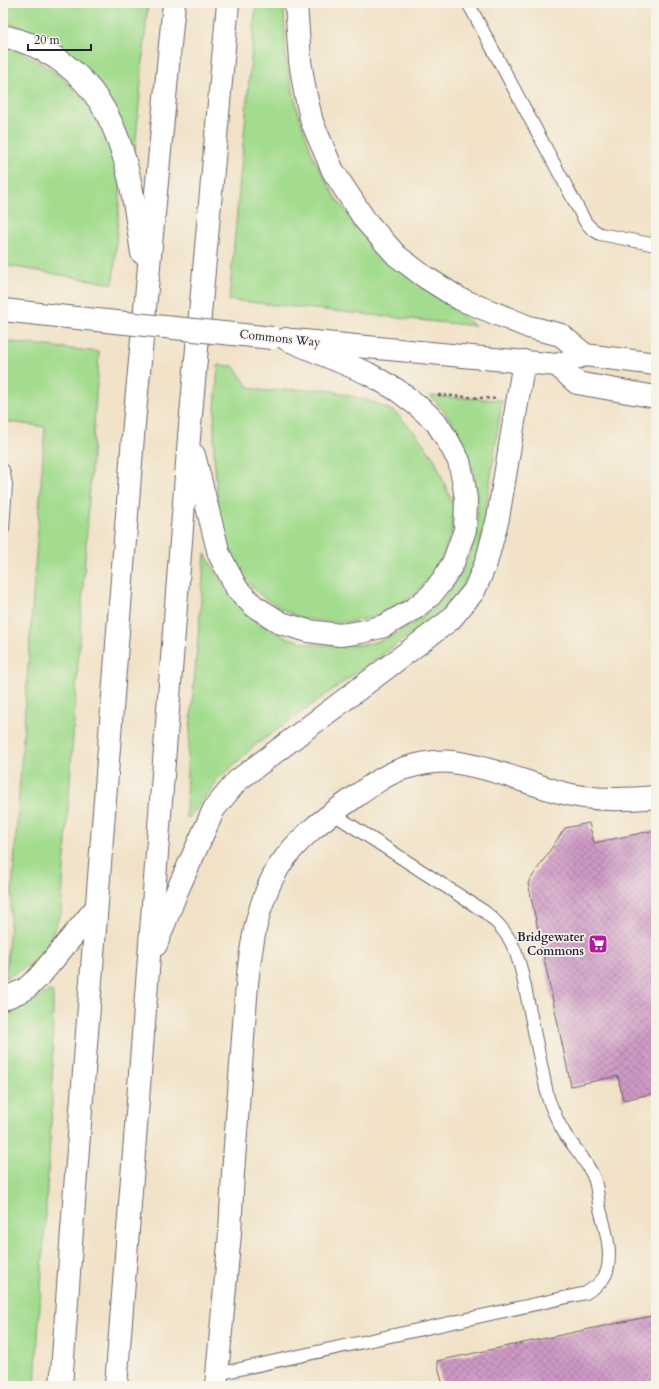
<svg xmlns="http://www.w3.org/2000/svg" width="659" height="1389" font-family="Cardo,serif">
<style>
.green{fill:#a3dc8e;stroke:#627f64}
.building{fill:url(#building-cross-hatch)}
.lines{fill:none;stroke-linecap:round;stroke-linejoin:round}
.lane-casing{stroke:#6a656c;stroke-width:14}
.street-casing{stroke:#6a656c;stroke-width:24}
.secondary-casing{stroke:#6a656c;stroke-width:24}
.highway-casing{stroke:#6a656c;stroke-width:24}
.path{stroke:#6a656c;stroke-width:2.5;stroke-dasharray:3 3;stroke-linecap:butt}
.lane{stroke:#fff;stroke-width:12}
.street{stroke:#fff;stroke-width:22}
.secondary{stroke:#fff;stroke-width:22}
.highway{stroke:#fff;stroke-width:22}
.secondary-bridge-casing{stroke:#6a656c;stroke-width:24;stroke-linecap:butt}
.secondary-bridge{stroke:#fff;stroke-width:22}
.labels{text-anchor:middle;stroke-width:3.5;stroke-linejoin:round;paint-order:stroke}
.street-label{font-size:12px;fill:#22223b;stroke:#f7f3e8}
.poi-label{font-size:12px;font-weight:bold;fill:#22223b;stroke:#f7f3e8;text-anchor:end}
</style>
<defs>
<pattern id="building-cross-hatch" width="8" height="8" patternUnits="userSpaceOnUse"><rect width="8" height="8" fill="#ce99c5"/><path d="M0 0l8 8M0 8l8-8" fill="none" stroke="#a77ca1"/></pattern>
</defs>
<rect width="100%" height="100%" fill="#f7f3e8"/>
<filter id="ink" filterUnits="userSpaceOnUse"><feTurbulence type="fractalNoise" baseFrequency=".025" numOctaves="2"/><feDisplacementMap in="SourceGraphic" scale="8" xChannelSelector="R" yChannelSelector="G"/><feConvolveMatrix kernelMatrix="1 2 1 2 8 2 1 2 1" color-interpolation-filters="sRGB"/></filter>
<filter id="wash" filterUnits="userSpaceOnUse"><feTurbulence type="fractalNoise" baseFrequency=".012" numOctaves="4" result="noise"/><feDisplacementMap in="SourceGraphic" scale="16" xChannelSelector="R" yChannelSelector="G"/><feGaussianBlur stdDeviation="0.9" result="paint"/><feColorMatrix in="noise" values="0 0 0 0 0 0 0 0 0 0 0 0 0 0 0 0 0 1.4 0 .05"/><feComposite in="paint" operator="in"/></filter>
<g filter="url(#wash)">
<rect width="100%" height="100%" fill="#f1e2c7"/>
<g class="green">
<path d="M3 3H148L135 151 130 152C127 139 124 125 118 114 100 77 80 56 43 37 31 31 17 24 3 23Z"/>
<polygon points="256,3 284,3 286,60 298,112 314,159 336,198 363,235 475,326 229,300"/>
<polygon points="3,47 15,48 60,75 99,116 121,181 113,284 3,265"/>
<polygon points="3,341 99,352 61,914 41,958 6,978 45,427 3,421"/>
<polygon points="218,365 233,366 249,387 265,391 286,390 325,389 376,403 396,413 417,435 435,460 454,508 451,534 442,558 431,576 417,592 403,602 373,617 352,622 327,622 301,618 280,608 260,595 244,578 227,550 219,520 214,456 214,425"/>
<path d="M430 396 502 400 483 531 478 553 465 582 447 605 433 618 254 746 218 780 190 817H186L187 766 205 554C218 574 229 597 247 613 263 628 284 638 306 643 312 645 320 644 327 645 342 646 357 646 372 643 390 638 408 628 423 616 496 561 493 458 430 396Z"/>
<path d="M49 991 53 992 52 1107 35 1386H3V1009C23 1006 32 1003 49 991Z"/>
</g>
<g id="blocks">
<g class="building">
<polygon points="589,823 594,843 656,830 656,1093 623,1100 618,1076 571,1086 528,883 565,828"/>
<polygon points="656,1315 656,1386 443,1386 437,1361"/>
</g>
</g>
</g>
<g filter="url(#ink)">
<use href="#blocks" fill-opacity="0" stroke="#6a656c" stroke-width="1"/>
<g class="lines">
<g class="lane-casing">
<g id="lane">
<polyline points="468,3 586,223 592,229 600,234 656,245"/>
<polyline points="3,470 6,484 3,529"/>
<path d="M217 1374 586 1293C595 1287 604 1281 607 1271 613 1250 604 1225 599 1205 598 1196 597 1186 594 1178 587 1161 575 1149 565 1134 558 1123 553 1111 548 1098L522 973C515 945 507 930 485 912L332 813"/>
</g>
</g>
<g class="street-casing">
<path id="street" d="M216 1386 230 1233 233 1173 247 984C251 945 257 903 278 868 297 838 326 817 355 797 370 786 385 775 402 769 418 764 436 760 452 762 491 767 526 783 563 793 594 801 625 800 656 797"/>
</g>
<g class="secondary-casing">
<g id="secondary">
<polyline points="3,310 67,317"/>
<polyline points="293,340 557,365 585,355 656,364"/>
<polyline points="557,365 577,383 656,397"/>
</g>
</g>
<g class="highway-casing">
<g id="highway">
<polyline points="296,3 300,61 305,92 312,122 333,171 365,220 397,256 425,277 460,299 529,327 561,335 585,355"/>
<path d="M3 36C22 40 40 47 56 58 123 101 131 181 142 253"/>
<polyline points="194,455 219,554 237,589 254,606 281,623 308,631 340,635 361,632 384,626 414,609 431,595 444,578 453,563 465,530 466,499 463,479 459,461 448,441 436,422 418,406 397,390 367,373 286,339"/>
<polyline points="156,945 177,891 214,809 237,781 450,620 474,591 486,563 498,518 524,361"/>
<polyline points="3,999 24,990 38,978 96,908"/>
<polyline points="61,1386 75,1188 134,424 174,3"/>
<polyline points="116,1386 189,437 228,3"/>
</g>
</g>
<polyline class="path" points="438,395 497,399"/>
<use href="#lane" class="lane"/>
<use href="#street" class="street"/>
<use href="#secondary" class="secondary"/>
<use href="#highway" class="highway"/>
<g class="secondary-bridge-casing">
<polyline id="secondary-bridge" points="67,317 272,338"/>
</g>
<use href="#secondary-bridge" class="secondary-bridge"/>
</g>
</g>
<defs>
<g id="supermarket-square" transform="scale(1)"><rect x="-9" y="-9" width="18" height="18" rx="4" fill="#b5179e" stroke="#f7f3e8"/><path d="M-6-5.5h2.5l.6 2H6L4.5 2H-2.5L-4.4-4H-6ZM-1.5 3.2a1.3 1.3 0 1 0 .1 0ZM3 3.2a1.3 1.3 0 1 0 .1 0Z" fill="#fff"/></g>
</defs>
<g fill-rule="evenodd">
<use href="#supermarket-square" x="598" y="944"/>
</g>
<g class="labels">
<g class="street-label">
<text transform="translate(280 338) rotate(6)" y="4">Commons Way</text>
</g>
<g class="poi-label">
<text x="584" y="941">Bridgewater<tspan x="584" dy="14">Commons</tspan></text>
</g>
</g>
<rect width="659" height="1389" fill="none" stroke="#f7f3e8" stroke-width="16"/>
<path d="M28 44v6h63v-6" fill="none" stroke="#22223b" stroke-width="2"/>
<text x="34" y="44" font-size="12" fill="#22223b" stroke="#f7f3e8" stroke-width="3" paint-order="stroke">20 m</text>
</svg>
